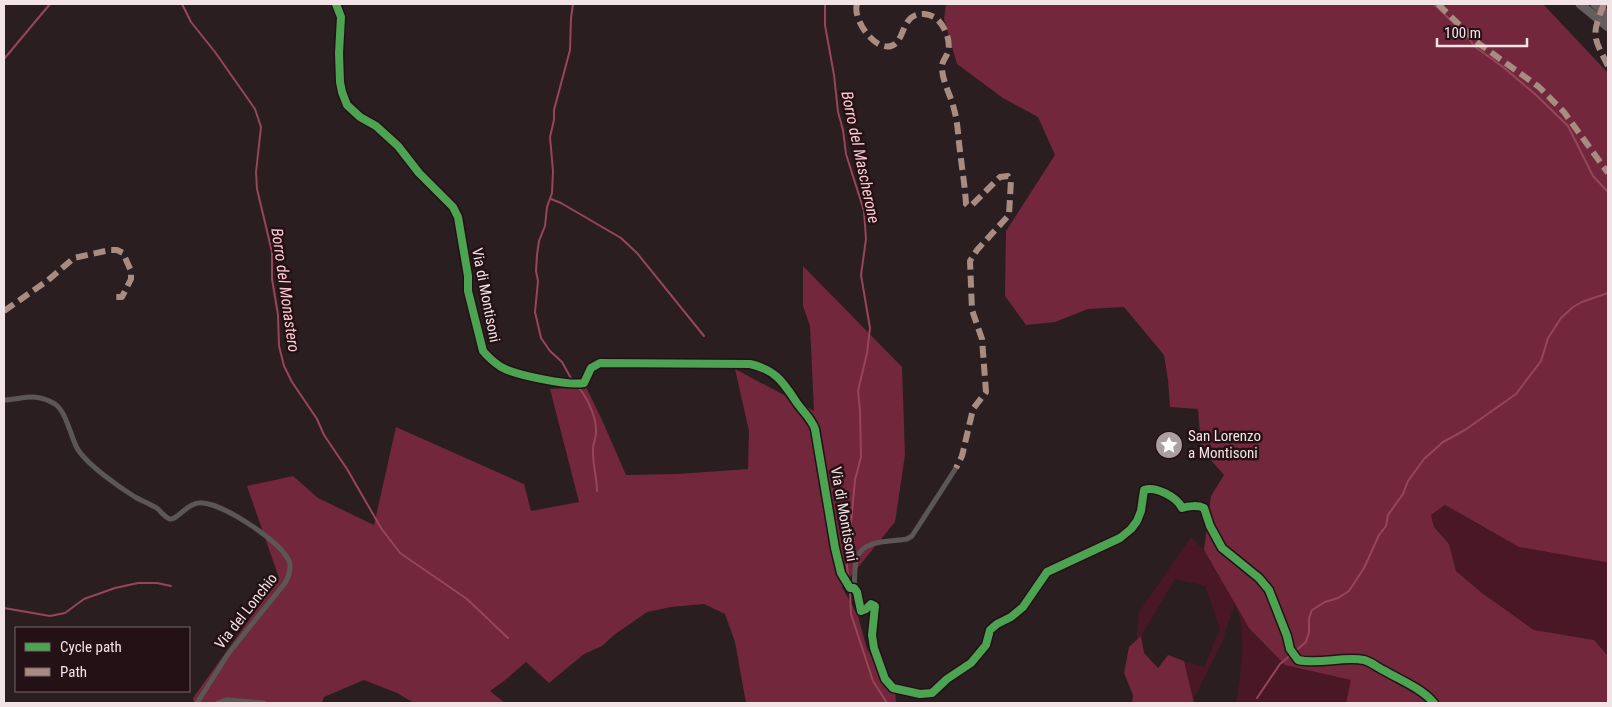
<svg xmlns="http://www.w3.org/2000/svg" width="1612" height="707" font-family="'Roboto Condensed',sans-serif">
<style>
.green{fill:#491725}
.forest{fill:#72273c}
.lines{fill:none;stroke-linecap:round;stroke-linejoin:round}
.stream{stroke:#974559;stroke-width:2}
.street{stroke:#5c5657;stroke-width:5}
.highway{stroke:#665d5e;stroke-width:9}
.quiet{stroke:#a88b81;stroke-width:6;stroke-dasharray:12 6;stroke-linecap:butt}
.cycleway-casing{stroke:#241115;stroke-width:11}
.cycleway{stroke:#4ca352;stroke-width:8}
.labels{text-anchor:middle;stroke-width:5;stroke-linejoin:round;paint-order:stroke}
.street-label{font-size:15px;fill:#f2e4e6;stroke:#241115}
.poi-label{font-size:15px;fill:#f2e4e6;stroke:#241115;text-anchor:start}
.water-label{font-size:16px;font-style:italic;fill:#fecad3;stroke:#241115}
</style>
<rect width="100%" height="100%" fill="#2a1e21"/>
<g class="green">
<polygon points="1445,505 1484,528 1566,554 1605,562 1608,561 1608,656 1594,640 1534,630 1482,593 1456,571 1449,544 1434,527 1431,515"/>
<path d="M1191 537 1204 550 1249 628 1352 679 1346 703H1236C1241 669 1248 636 1235 604L1221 645 1192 702 1184 661 1204 667 1220 629 1205 586 1175 579 1136 645 1139 612Z"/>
</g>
<g class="forest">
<polygon points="946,4 1543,4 1608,73 1608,561 1605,562 1519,547 1445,505 1431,515 1434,527 1449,544 1456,571 1482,593 1534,630 1594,640 1608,656 1608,703 1346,703 1351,680 1285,665 1249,628 1204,550 1211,496 1224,475 1201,449 1198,409 1170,407 1168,380 1164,355 1124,307 1088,309 1055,322 1026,325 1005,296 1006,231 1055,155 1038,117 1003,98 957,64 944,19"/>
<polygon points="803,266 902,367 905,455 895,522 842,587 858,616 867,649 895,690 896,703 746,703 735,642 725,614 704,604 671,607 647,612 614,635 602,646 584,654 549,683 526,662 504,681 490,691 505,703 414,703 397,693 364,680 324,697 322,703 194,703 193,698 279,578 247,486 293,476 318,498 374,525 396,427 524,484 531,511 579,502 550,389 586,387 602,420 626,475 678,474 748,469 749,431 735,369 814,411 810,326 803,306"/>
<polygon points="1141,636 1144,653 1158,668 1168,655 1184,661 1194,703 1132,703 1133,695 1124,673 1129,647"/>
</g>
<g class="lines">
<g class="stream">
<polyline points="182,4 191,22 215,52 255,109 261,127 256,172 257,189 272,252 272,279 278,315 279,346 284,366 292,382 317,419 324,435 347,469 381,528 400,553 467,599 508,638"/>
<polyline points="825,4 825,25 834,75 838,112 843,130 846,154 864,211 866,239 861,275 870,328 867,353 858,391 860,410 861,457 855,480 847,566 849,583"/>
<polyline points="1434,4 1468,37 1474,46 1503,67 1535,94 1568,126 1593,176 1608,192"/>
<polyline points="4,59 50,4"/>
<polyline points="551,199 561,203 621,238 637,253 704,336"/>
<polyline points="573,382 562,362 550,351 541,338 535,312 538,281 536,271 537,255 539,241 545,226 547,207 552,193 553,171 550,137 554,120 554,110 570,50 571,18 573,4"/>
<path d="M576 385C586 394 596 416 596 430 597 437 593 442 593 449 592 462 597 477 597 491"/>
<polyline points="850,591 851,614 873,681 887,703"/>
<polyline points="4,608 50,616 65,613 84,599 115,588 138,583 157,583 171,586"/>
<polyline points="1257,698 1280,664 1306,642 1309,632 1309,618 1312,610 1325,602 1338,598 1349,591 1364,568 1379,535 1386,526 1388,515 1403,494 1408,481 1424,459 1443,442 1465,430 1516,394 1541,361 1548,338 1561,318 1573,307 1582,302 1608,293"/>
</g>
<g class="street">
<path d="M336 4 341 17 339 53 340 82 342 92 347 105 360 117 376 126 398 146 419 173 453 207 458 217 468 276V291L483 351C488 357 495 363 501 367 515 375 569 386 584 383L591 368 600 363 750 364C776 370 783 382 797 403 804 413 811 418 815 429L835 548 841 573 850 588H854L857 592 861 611 866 609 871 604 875 606 872 635 874 648 885 679 893 688 920 694 932 693 947 679 971 663 986 645 990 630 997 624 1011 617 1023 607 1047 572 1120 538 1131 529 1137 521 1141 511 1144 490C1156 486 1177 497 1182 508 1188 506 1198 505 1204 508L1210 526 1222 548 1259 578 1269 590 1287 636 1290 649 1298 660C1320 665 1342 656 1364 660 1372 662 1378 668 1385 671 1402 681 1421 688 1434 703"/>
<path d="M4 400C24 399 35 392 55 404 66 411 71 437 77 448 86 464 119 487 135 497 142 501 151 504 158 509 161 512 166 518 170 519 178 520 188 501 203 503 225 505 280 541 289 561 292 569 289 576 285 583L228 654 197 703"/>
<path d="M854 588C855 579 854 566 857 557 864 539 892 542 907 539L912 536 956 468"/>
<polyline points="218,703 226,700 264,703"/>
</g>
<g class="highway">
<polyline points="1580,4 1608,27"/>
<polyline points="1595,4 1608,16"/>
</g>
<g class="quiet">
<path d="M857 4C852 18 874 51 891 46 906 42 900 13 924 14 930 15 934 16 938 20 945 27 951 41 948 52 946 58 941 62 942 69 943 83 951 96 954 109 958 123 958 137 960 151 962 169 965 186 966 204L968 206 972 205 1000 177 1008 176 1011 180 1009 215 977 250 970 261 972 310 982 339 986 392 973 409 962 456 956 468"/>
<polyline points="1438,4 1478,43 1539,87 1564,112 1608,173"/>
<path d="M1604 4C1591 36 1593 36 1608 66"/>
<polyline points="4,311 47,281 74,258 110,250 117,250 123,253 131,271 131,279 122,297 115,297"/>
</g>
<g class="cycleway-casing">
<path id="cycleway" d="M336 4 341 17 339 53 340 82 342 92 347 105 360 117 376 126 398 146 419 173 453 207 458 217 468 276V291L483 351C488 357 495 363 501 367 515 375 569 386 584 383L591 368 600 363 750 364C776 370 783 382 797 403 804 413 811 418 815 429L835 548 841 573 850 588H854L857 592 861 611 866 609 871 604 875 606 872 635 874 648 885 679 893 688 920 694 932 693 947 679 971 663 986 645 990 630 997 624 1011 617 1023 607 1047 572 1120 538 1131 529 1137 521 1141 511 1144 490C1156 486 1177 497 1182 508 1188 506 1198 505 1204 508L1210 526 1222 548 1259 578 1269 590 1287 636 1290 649 1298 660C1320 665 1342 656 1364 660 1372 662 1378 668 1385 671 1402 681 1421 688 1434 703"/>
</g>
<use href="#cycleway" class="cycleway"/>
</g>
<defs>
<g id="sight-disc" transform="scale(1.4375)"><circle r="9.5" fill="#ac9fa1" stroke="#241115"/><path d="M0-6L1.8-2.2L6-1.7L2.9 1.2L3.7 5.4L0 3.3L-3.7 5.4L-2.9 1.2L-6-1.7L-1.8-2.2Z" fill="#fff"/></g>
</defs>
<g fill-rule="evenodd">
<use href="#sight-disc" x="1169" y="445"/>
</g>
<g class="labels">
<g class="street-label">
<text transform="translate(486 295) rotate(79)" y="5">Via di Montisoni</text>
<text transform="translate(844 514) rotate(80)" y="5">Via di Montisoni</text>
<text transform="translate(246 611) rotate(-52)" y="5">Via del Lonchio</text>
</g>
<g class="poi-label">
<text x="1188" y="441">San Lorenzo<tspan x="1188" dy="17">a Montisoni</tspan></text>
</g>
<g class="water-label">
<text transform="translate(861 157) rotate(78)" y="6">Borro del Mascherone</text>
<text transform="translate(286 290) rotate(82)" y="6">Borro del Monastero</text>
</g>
</g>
<rect width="1612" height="707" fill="none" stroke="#f2e4e6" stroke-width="10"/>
<rect x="15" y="627" width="175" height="65" fill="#241115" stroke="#766569"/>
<rect x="25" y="643" width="25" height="8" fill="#4ca352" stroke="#766569"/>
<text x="60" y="652" font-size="15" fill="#f2e4e6">Cycle path</text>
<rect x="25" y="668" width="25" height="8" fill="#a88b81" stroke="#766569"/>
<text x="60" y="677" font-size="15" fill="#f2e4e6">Path</text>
<path d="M1437 38v8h90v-8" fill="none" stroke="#f2e4e6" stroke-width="2.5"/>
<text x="1444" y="38" font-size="15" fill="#f2e4e6" stroke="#241115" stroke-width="4" paint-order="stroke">100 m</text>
</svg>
